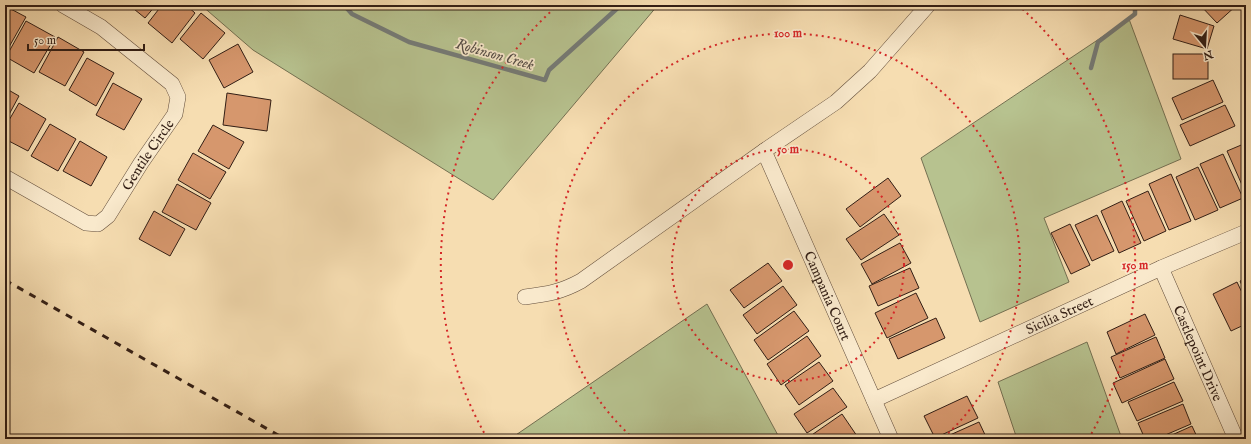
<svg xmlns="http://www.w3.org/2000/svg" width="1251" height="444" font-family="'IM FELL English',serif">
<style>
.green{fill:#b7c28f;stroke:#747052}
.lines{fill:none;stroke-linecap:round;stroke-linejoin:round}
.stream{stroke:#757b77;stroke-width:4.5}
.building{fill:#d6976d;stroke:#321e15}
.minor-casing{stroke:#634e3c;stroke-width:16}
.minor{stroke:#f9e9cc;stroke-width:15}
.rail{stroke:#321e15;stroke-width:3;stroke-dasharray:7 7;stroke-linecap:butt}
.ring{fill:none;stroke:#d62828;stroke-width:2;stroke-dasharray:2 4}
.labels{text-anchor:middle;stroke-width:3.5;stroke-linejoin:round;paint-order:stroke}
.street-label{font-size:14px;fill:#321e15;stroke:#f9e9cc}
.water-label{font-size:15px;font-style:italic;fill:#544c46;stroke:#f9e9cc}
.centre{fill:#d62828;stroke:#f9e9cc;stroke-width:2}
.ring-label{font-size:12px;text-anchor:middle;font-weight:bold;fill:#d62828;stroke:#f9e9cc;stroke-width:3.5;stroke-linejoin:round;paint-order:stroke}
</style>
<rect width="100%" height="100%" fill="#f6ddb1"/>
<filter id="stains"><feTurbulence type="fractalNoise" baseFrequency=".005" numOctaves="4"/><feColorMatrix values="0 0 0 0 .2 0 0 0 0 .09 0 0 0 0 .02 0 0 0 .5 -.17"/></filter>
<radialGradient id="worn" r=".72"><stop offset=".6" stop-color="#630" stop-opacity="0"/><stop offset="1" stop-color="#630" stop-opacity=".3"/></radialGradient>
<g class="green">
<polygon points="201,5 658,5 493,200 253,50"/>
<polygon points="1129,19 1181,159 1044,218 1069,282 980,322 921,158"/>
<polygon points="707,304 780,439 510,439"/>
<polygon points="1087,342 1122,439 1017,439 998,382"/>
</g>
<g class="lines">
<g class="stream">
<polyline points="344,5 352,14 409,42 545,80 549,70 621,5"/>
<polyline points="1091,68 1098,42 1135,14 1135,5"/>
</g>
</g>
<g class="building">
<polygon points="129,5 156,5 145,18"/>
<polygon points="162,5 186,5 195,13 172,43 148,23"/>
<polygon points="1200,5 1237,5 1217,23"/>
<polygon points="5,6 26,17 9,47 5,44"/>
<polygon points="201,13 225,33 203,59 180,39"/>
<polygon points="1180,15 1214,26 1207,49 1173,39"/>
<polygon points="26,21 55,37 34,73 6,57"/>
<polygon points="58,37 84,52 65,86 39,72"/>
<polygon points="238,44 253,72 224,88 209,60"/>
<rect x="1173" y="54" width="35" height="25"/>
<polygon points="87,58 114,73 96,106 69,90"/>
<polygon points="1213,80 1223,102 1182,120 1172,98"/>
<polygon points="113,83 142,99 124,130 96,115"/>
<polygon points="5,88 19,96 5,122"/>
<polygon points="227,93 271,100 267,131 223,125"/>
<polygon points="19,103 46,119 28,151 5,139 5,127"/>
<polygon points="1225,105 1235,126 1190,146 1180,125"/>
<polygon points="50,124 76,139 58,171 31,156"/>
<polygon points="213,125 244,142 229,169 198,151"/>
<polygon points="80,141 107,157 91,186 63,171"/>
<polygon points="1246,144 1246,194 1227,151 1246,143"/>
<polygon points="193,153 226,172 210,199 178,180"/>
<polygon points="1223,154 1243,198 1220,208 1200,164"/>
<polygon points="1198,167 1218,210 1195,220 1176,177"/>
<polygon points="1171,174 1191,221 1169,230 1149,184"/>
<polygon points="888,178 901,196 860,227 846,209"/>
<polygon points="177,184 211,203 196,230 162,212"/>
<polygon points="1148,191 1166,231 1144,241 1126,201"/>
<polygon points="1122,201 1141,243 1119,253 1101,211"/>
<polygon points="154,211 185,229 170,256 139,239"/>
<polygon points="884,214 899,235 861,260 846,239"/>
<polygon points="1097,215 1114,251 1092,261 1075,225"/>
<polygon points="1070,224 1090,265 1071,274 1051,233"/>
<polygon points="900,243 911,263 872,284 861,264"/>
<polygon points="768,263 782,281 744,308 730,290"/>
<polygon points="910,268 919,288 878,306 869,286"/>
<polygon points="1246,279 1246,294 1240,281"/>
<polygon points="1237,282 1246,301 1246,324 1231,331 1213,294"/>
<polygon points="783,286 797,305 757,334 743,315"/>
<polygon points="916,293 928,318 887,338 875,313"/>
<polygon points="794,311 809,331 768,360 754,340"/>
<polygon points="1145,314 1155,335 1116,354 1107,332"/>
<polygon points="936,318 945,338 898,359 889,339"/>
<polygon points="807,336 821,356 781,385 767,364"/>
<polygon points="1156,337 1165,358 1120,378 1111,357"/>
<polygon points="1165,359 1174,379 1122,403 1113,383"/>
<polygon points="819,362 833,381 799,405 785,385"/>
<polygon points="1174,382 1183,401 1137,421 1128,402"/>
<polygon points="833,388 847,407 807,433 794,414"/>
<polygon points="967,396 978,418 935,438 924,416"/>
<polygon points="1183,404 1191,424 1156,439 1145,439 1138,423"/>
<polygon points="842,414 857,436 852,439 806,439"/>
<polygon points="979,422 987,439 941,439"/>
<polygon points="1192,426 1198,439 1163,439"/>
</g>
<g class="lines">
<g class="minor-casing">
<g id="minor">
<path id="s1" d="M764 151 891 439"/>
<path id="s2" d="M5 177 86 223 98 224 108 216 141 163 175 114 178 97 172 84 101 27 63 5"/>
<path id="s3" d="M1161 268 1236 439"/>
<path d="M525 297C548 294 561 292 581 281L764 151 836 102 870 71 928 5"/>
<path id="s4" d="M874 400 1161 268 1246 232"/>
</g>
</g>
<use href="#minor" class="minor"/>
<polyline class="rail" points="5,280 285,439"/>
</g>
<g class="ring">
<circle cx="788" cy="265" r="116"/>
<path d="M634 439A232 232 0 1 1 942 439"/>
<path d="M487 438A347 347 0 0 1 558 5M1018 5A347 347 0 0 1 1089 438"/>
</g>
<g class="labels">
<g class="street-label">
<text dy="5" stroke="none"><textPath href="#s2" startOffset="191">Gentile Circle</textPath></text>
<text dy="5" stroke="none"><textPath href="#s1" startOffset="158">Campania Court</textPath></text>
<text dy="5" stroke="none"><textPath href="#s4" startOffset="204">Sicilia Street</textPath></text>
<text dy="5" stroke="none"><textPath href="#s3" startOffset="93">Castlepoint Drive</textPath></text>
</g>
<g class="water-label">
<text transform="translate(495 54) rotate(16)" y="5">Robinson Creek</text>
</g>
</g>
<circle cx="788" cy="265" r="6" class="centre"/>
<g class="ring-label">
<text x="788" y="37">100 m</text>
<text x="788" y="153">50 m</text>
<text x="1135" y="269">150 m</text>
</g>
<rect width="1251" height="444" fill="none" stroke="#f6ddb1" stroke-width="20"/>
<rect x="6" y="6" width="1239" height="432" fill="none" stroke="#321e15" stroke-width="2"/>
<rect x="10" y="10" width="1231" height="424" fill="none" stroke="#321e15"/>
<g transform="translate(1205 46) rotate(162)" stroke="#f9e9cc" stroke-width="3" paint-order="stroke">
<path d="M0-3L7 15L0 10L-7 15Z" fill="#321e15"/>
<text y="-6" font-size="11" font-weight="bold" text-anchor="middle" fill="#321e15">N</text>
</g>
<path d="M28 44v6h116v-6" fill="none" stroke="#321e15" stroke-width="2"/>
<text x="34" y="44" font-size="12" fill="#321e15" stroke="#f9e9cc" stroke-width="3" paint-order="stroke">50 m</text>
<rect width="100%" height="100%" filter="url(#stains)"/>
<rect width="100%" height="100%" fill="url(#worn)"/>
</svg>
